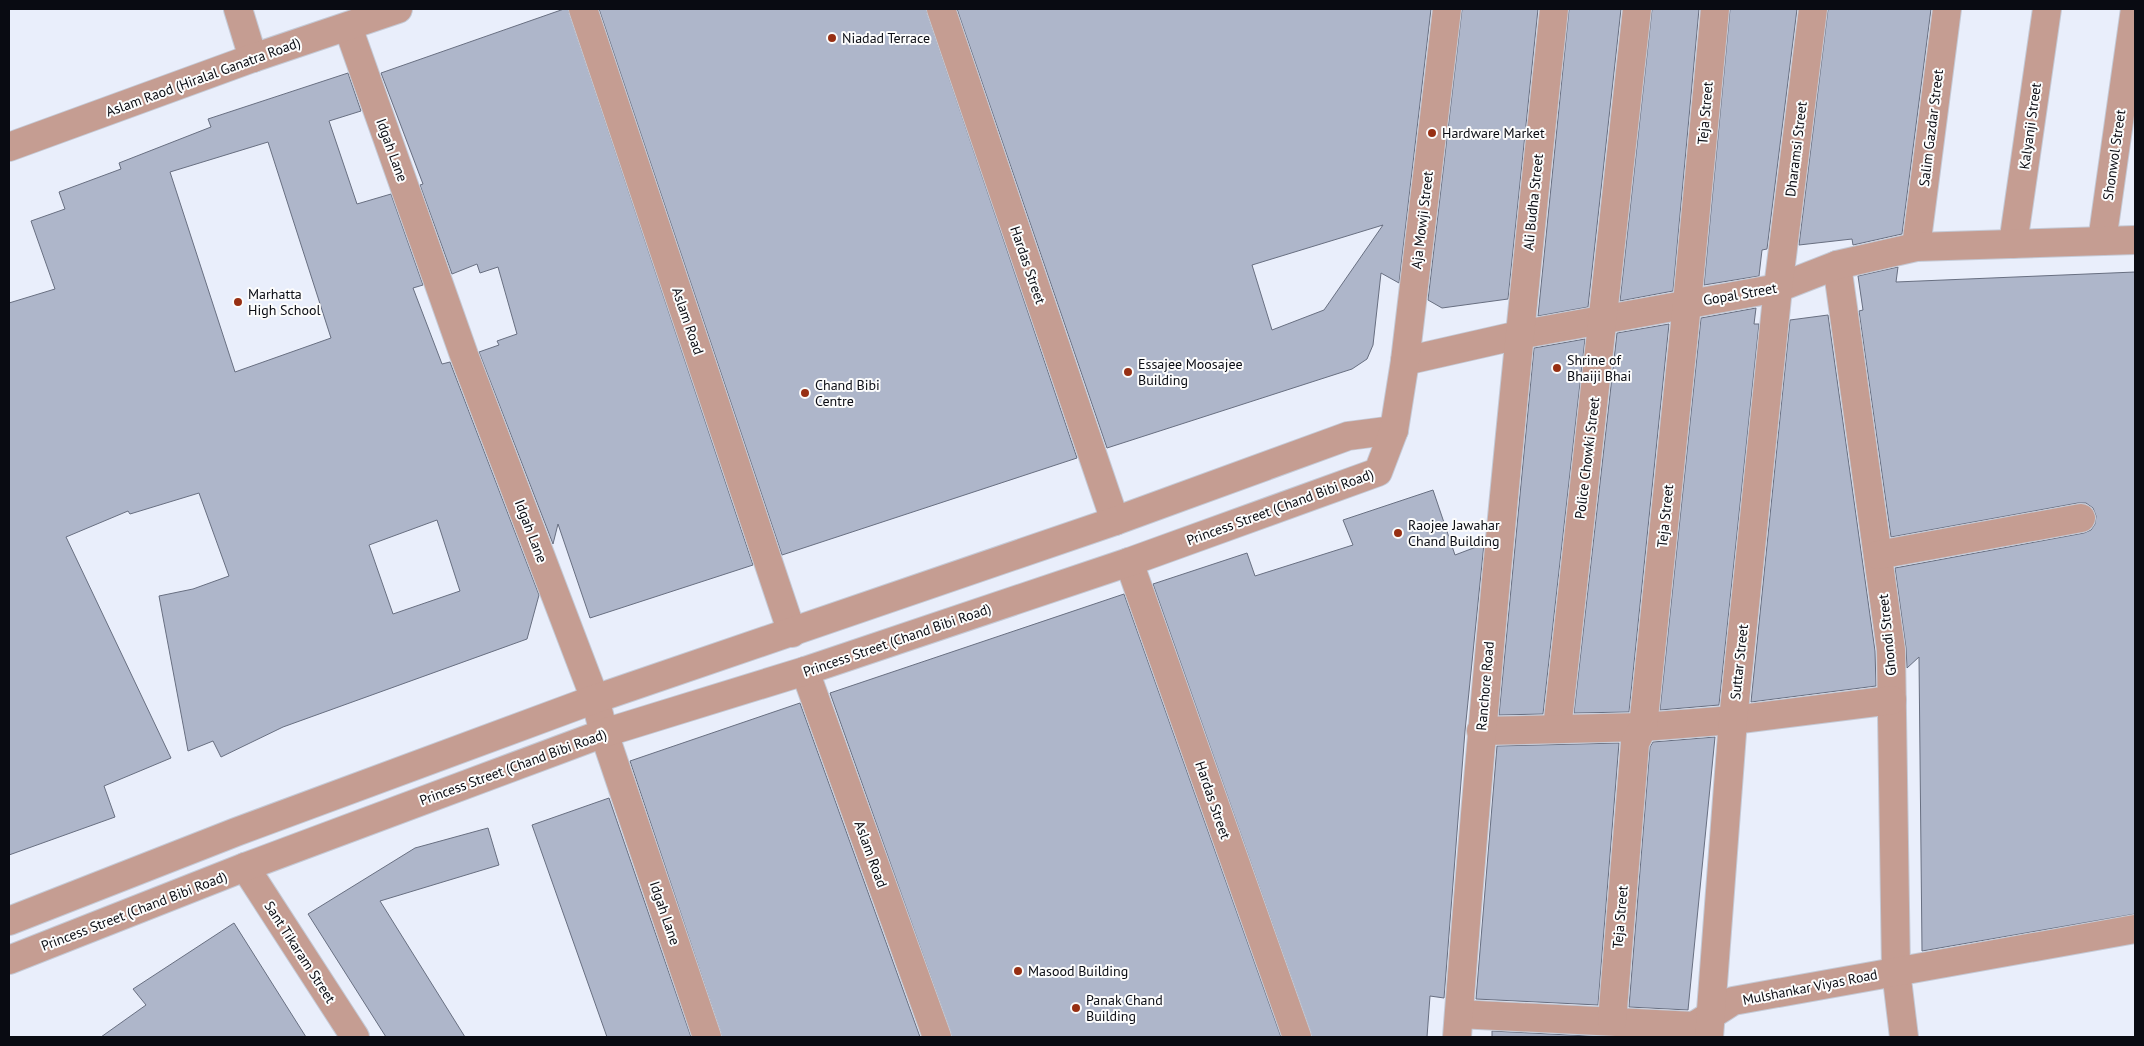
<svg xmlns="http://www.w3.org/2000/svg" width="2144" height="1046" font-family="'PT Sans',sans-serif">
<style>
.building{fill:#aeb6ca;stroke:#686f81;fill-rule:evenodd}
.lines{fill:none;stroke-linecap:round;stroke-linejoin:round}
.minor-casing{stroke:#c5cad6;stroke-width:30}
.minor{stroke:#c59d92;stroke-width:28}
.poi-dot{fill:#972f13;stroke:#fcfcfc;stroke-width:2}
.labels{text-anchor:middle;stroke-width:4;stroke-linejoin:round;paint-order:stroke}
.poi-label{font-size:14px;fill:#090b12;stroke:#fcfcfc;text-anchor:start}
.street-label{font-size:14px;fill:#090b12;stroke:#fcfcfc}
</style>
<rect width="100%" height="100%" fill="#e9eefb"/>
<g class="building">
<polygon points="564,9 568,9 753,565 590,618 558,524 553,544 479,352 499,345 497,341 517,334 498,267 480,273 477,264 452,274 420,185 423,184 381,73"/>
<polygon points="599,9 926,9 1077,458 782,555"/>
<path d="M957 9H1431L1399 283 1381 273 1373 345 1367 359 1352 369 1107 448ZM1383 225 1324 310 1272 330 1252 265Z"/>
<polygon points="1462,9 1538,9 1508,299 1442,308 1428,300"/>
<polygon points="1569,9 1621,9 1588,307 1538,316"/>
<polygon points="1652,9 1699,9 1673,291 1620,301"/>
<polygon points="1730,9 1797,9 1767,249 1762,250 1759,276 1704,285"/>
<polygon points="1828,9 1931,9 1902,234 1853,245 1852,239 1799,245"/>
<path d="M348 73 361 111 329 121 357 204 391 194 423 285 413 288 442 364 450 362 539 595 527 639 283 727 221 757 213 741 188 751 159 596 193 589 229 576 199 493 130 514 128 511 66 537 171 758 104 786 115 817 9 855V303L55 289 31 221 65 209 59 192 121 169 119 163 211 127 208 119ZM268 142 331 338 235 372 170 172ZM437 520 460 591 393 614 369 545Z"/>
<polygon points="1898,267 1896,282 2135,272 2135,914 1922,951 1919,657 1907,668 1906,648 1895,568 2084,533 2091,530 2095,524 2096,516 2093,508 2086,503 2078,503 1891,537 1859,311 1863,310 1858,276"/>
<polygon points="1756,308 1754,324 1759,324 1719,705 1660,710 1701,318"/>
<polygon points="1828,315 1875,651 1876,686 1751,702 1790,320"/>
<polygon points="1669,324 1629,712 1574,713 1617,333"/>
<polygon points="1585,339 1543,714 1499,715 1534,348"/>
<polygon points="1433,490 1455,555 1484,544 1465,731 1444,998 1430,996 1427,1037 1312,1037 1153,584 1247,553 1255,576 1353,545 1343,520"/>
<polygon points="1124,594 1281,1037 952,1037 830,693"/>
<polygon points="800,703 920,1037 722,1037 630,761"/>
<polygon points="1715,737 1688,1010 1629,1007 1650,747 1653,742"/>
<polygon points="1619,743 1598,1005 1476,999 1497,746"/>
<polygon points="609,798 691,1037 607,1037 532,825"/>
<polygon points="488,828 499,865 380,901 465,1037 386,1037 308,914 415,848"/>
<polygon points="234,923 306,1037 101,1037 146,1005 133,989"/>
<polygon points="1492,1031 1608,1037 1492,1037"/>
</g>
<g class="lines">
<g class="minor-casing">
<g id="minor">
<polyline points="238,9 253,58"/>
<polyline points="583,9 792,633"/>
<polyline points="941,9 1115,521"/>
<polyline points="348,27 464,355 595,699 604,733 707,1037"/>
<polyline points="9,147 253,58 398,9"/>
<polyline points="2102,241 2135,9"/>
<polyline points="2013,244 2047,9"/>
<polyline points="1916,247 1947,9"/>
<polyline points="1837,265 1891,650 1896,971 1904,1037"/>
<polyline points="1405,361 1519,335 1778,288 1837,265 1916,247 2135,240"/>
<polyline points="1878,555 2081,518"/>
<polyline points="1129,562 1297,1037"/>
<polyline points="805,671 937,1037"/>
<polyline points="1557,729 1637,9"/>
<polyline points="1481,731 1643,727 1733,720 1892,700"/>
<polyline points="245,867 355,1037"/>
<polyline points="9,921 236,832 595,699 1115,521 1348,436 1394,430"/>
<polyline points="9,960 245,867 604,733 805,671 1129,562 1378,472 1394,430 1405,361 1447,9"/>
<polyline points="1459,1014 1694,1026 1733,1001 2135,929"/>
<polyline points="1612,1021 1635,743 1643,727 1687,304 1715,9"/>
<path d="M1457 1037C1483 694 1517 351 1554 9"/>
<polyline points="1709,1037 1733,720 1778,288 1813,9"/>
</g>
</g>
<use href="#minor" class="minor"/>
</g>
<g class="poi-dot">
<circle cx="832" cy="38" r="5"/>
<circle cx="1432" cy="133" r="5"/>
<circle cx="238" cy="302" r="5"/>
<circle cx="1557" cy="368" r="5"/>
<circle cx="1128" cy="372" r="5"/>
<circle cx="805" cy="393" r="5"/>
<circle cx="1398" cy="533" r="5"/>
<circle cx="1018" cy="971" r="5"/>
<circle cx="1076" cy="1008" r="5"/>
</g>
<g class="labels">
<g class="poi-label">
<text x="842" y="43">Niadad Terrace</text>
<text x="1442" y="138">Hardware Market</text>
<text x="248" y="299">Marhatta<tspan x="248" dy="16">High School</tspan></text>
<text x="1567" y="365">Shrine of<tspan x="1567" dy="16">Bhaiji Bhai</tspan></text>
<text x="1138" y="369">Essajee Moosajee<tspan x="1138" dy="16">Building</tspan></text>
<text x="815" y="390">Chand Bibi<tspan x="815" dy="16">Centre</tspan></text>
<text x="1408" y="530">Raojee Jawahar<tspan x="1408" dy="16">Chand Building</tspan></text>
<text x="1028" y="976">Masood Building</text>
<text x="1086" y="1005">Panak Chand<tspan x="1086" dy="16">Building</tspan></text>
</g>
<g class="street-label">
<text transform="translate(203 77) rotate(-20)" y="5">Aslam Raod (Hiralal Ganatra Road)</text>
<text transform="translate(1705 113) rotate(-85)" y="5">Teja Street</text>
<text transform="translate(2030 126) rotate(-82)" y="5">Kalyanji Street</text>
<text transform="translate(1931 128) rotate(-83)" y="5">Salim Gazdar Street</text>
<text transform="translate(1796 149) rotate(-83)" y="5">Dharamsi Street</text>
<text transform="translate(392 150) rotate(70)" y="5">Idgah Lane</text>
<text transform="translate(2114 155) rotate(-82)" y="5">Shonwol Street</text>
<text transform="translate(1533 202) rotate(-84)" y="5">Ali Budha Street</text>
<text transform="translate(1422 220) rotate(-83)" y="5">Aja Mowji Street</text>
<text transform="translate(1028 265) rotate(71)" y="5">Hardas Street</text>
<text transform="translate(1740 294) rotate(-10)" y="5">Gopal Street</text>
<text transform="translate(688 321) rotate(71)" y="5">Aslam Road</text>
<text transform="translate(1587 458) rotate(-83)" y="5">Police Chowki Street</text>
<text transform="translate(1280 507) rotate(-20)" y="5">Princess Street (Chand Bibi Road)</text>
<text transform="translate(1665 516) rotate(-84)" y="5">Teja Street</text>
<text transform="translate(531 531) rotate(69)" y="5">Idgah Lane</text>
<text transform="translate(1887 635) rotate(-96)" y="5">Ghondi Street</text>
<text transform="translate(897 640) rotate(-19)" y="5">Princess Street (Chand Bibi Road)</text>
<text transform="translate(1739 662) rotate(-84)" y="5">Suttar Street</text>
<text transform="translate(1485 686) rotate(-85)" y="5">Ranchore Road</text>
<text transform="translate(513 767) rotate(-20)" y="5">Princess Street (Chand Bibi Road)</text>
<text transform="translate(1213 800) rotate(71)" y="5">Hardas Street</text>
<text transform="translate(871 854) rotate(70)" y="5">Aslam Road</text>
<text transform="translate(134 911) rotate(-21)" y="5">Princess Street (Chand Bibi Road)</text>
<text transform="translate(665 913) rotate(71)" y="5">Idgah Lane</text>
<text transform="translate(1620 917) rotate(-85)" y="5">Teja Street</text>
<text transform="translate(300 952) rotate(57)" y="5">Sant Tikaram Street</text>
<text transform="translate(1810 987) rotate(-11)" y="5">Mulshankar Viyas Road</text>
</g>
</g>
<rect width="2144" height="1046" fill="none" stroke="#090b12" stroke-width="20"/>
</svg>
